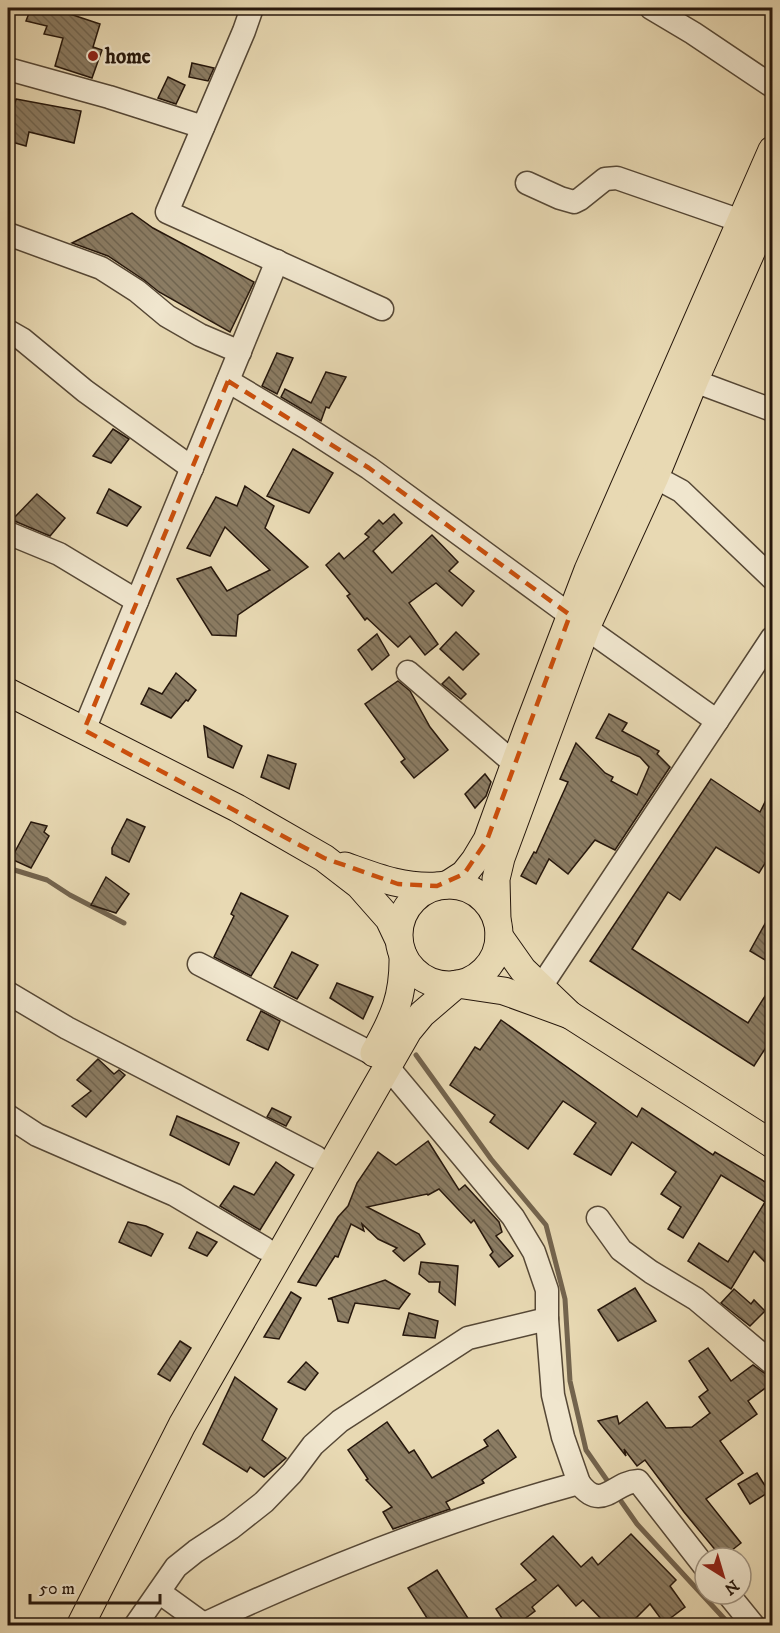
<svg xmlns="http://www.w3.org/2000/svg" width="780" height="1633" font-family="'IM FELL DW Pica',serif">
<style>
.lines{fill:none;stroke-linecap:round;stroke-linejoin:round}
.stream{stroke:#73644e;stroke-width:5}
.building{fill:url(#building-back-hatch);stroke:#26170c;stroke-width:1.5}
.minor-casing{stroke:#564836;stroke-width:25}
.major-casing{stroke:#26170c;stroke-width:29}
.minor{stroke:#f0e6ce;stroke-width:22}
.major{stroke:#e8d9b3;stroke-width:27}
.marked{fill:none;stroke:#cb4f0c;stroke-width:4.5;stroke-dasharray:12 8;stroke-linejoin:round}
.poi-dot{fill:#8f2418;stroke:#f0e6ce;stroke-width:2}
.labels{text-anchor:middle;stroke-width:4.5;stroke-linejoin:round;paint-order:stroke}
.poi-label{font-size:21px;font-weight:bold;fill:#26170c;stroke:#f0e6ce;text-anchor:start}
</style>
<defs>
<pattern id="building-back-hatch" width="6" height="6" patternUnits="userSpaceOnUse" patternTransform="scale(1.5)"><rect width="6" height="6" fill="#8b7c63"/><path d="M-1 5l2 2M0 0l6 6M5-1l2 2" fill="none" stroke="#716550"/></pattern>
</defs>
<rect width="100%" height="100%" fill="#e8d9b3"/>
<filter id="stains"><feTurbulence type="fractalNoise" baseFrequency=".00333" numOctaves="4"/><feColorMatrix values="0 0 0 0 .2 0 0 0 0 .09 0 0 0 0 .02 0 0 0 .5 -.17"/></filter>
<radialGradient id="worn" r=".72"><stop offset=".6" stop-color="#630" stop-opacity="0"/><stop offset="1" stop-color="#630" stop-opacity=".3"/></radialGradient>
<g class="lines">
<g class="stream">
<polyline points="8,868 47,880 70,895 124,923"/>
<polyline points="416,1055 491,1159 546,1225 565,1299 570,1381 586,1450 611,1486"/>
<polyline points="616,1494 637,1524 731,1626"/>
</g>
</g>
<g class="building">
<polygon points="31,8 52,8 100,24 93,47 102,50 92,78 55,66 63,38 44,34 47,26 26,21"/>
<polygon points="192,63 214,68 208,81 189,77"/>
<polygon points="168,77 185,85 176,104 158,98"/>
<polygon points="16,99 81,111 74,143 29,132 26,146 8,141 8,129"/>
<polygon points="132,213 153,228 254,282 230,332 159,292 144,280 108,256 72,243"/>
<polygon points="277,353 293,358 277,394 262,386"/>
<polygon points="326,372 346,377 329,408 326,407 321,421 281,397 285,389 311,403"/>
<polygon points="113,429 129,439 111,463 93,456"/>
<polygon points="293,449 333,473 309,513 267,496"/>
<polygon points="245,486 274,506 265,528 308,567 238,615 236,636 212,635 177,579 211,567 227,591 270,570 225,527 210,556 187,548 216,497 237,506"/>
<polygon points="109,489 141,507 127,526 97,513"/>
<polygon points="37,494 65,518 50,536 12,520"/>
<polygon points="394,514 402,523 373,551 392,573 432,535 458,562 449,571 474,591 462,606 436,583 409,603 438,644 425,655 410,636 398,647 367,618 365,620 347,596 350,594 326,565 339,553 344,559 369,537 365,534 379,520 383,524"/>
<polygon points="456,632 479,654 463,670 440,649"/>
<polygon points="377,634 389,655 372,670 358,650"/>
<polygon points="176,673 196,690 188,701 186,700 171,718 141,704 149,688 162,694"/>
<polygon points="449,677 466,694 461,699 442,684"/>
<polygon points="398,681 410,691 430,727 448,750 414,778 401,762 405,759 365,704"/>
<polygon points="609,714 627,723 622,731 659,751 657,754 670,767 615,850 595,840 568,874 549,859 536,884 521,876 534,852 536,853 568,782 560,779 576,743 605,773 613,777 611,781 637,795 649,767 640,757 596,738"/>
<polygon points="204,726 242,746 233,768 208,757"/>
<polygon points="268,755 296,764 289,789 261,777"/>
<polygon points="485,774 491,782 486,796 475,808 465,794"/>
<polygon points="711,779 760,812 772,788 772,852 759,873 716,847 680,900 668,892 632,949 748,1023 772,985 772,1038 754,1066 590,961"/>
<polygon points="127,819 145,827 129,862 112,854 112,848"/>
<polygon points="31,822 47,826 44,832 49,836 31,868 11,859"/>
<polygon points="106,877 129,894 116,913 91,905"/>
<polygon points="241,893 288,916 251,976 214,957 234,916 231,914"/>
<polygon points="772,911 772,964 750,951"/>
<polygon points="292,952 318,965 297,999 274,987"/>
<polygon points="337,983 373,997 363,1019 330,998"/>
<polygon points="261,1011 280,1021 268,1050 247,1040"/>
<polygon points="501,1020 637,1117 642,1108 713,1155 715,1152 772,1186 772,1269 754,1251 731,1289 688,1261 699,1243 728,1262 765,1202 721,1175 683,1238 668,1229 681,1207 661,1194 676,1172 632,1142 611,1175 574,1154 596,1123 563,1101 528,1149 490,1122 495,1115 450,1085 475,1047 480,1050"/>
<polygon points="98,1059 114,1074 119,1070 125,1075 86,1117 72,1106 91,1091 77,1080"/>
<polygon points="272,1108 291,1117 286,1126 267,1117"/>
<polygon points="177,1116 239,1143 229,1165 170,1135"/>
<polygon points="428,1141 459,1190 465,1185 499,1222 502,1232 496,1236 513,1256 499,1267 490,1255 493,1252 474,1220 471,1223 439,1189 428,1195 427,1194 367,1207 419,1234 425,1244 404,1261 393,1251 397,1248 378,1239 362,1224 364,1231 351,1224 338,1257 335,1256 316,1286 298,1282 338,1217 348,1206 357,1183 378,1152 396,1165"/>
<polygon points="276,1162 294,1175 260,1230 220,1206 234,1186 254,1195"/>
<polygon points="128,1222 146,1226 163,1234 151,1256 119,1242"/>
<polygon points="197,1232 217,1242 207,1256 189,1248"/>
<polygon points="421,1262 458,1266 455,1305 439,1292 440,1282 429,1282 419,1274"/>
<polygon points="385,1280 410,1294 399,1309 355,1303 348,1323 338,1321 332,1299 328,1299"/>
<polygon points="635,1288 656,1321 618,1341 598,1310"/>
<polygon points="734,1289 751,1304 754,1300 765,1311 750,1326 721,1303"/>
<polygon points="291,1292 301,1298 279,1339 264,1337"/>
<polygon points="409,1313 438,1321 435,1338 403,1335"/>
<polygon points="180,1341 191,1348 170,1381 158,1374"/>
<polygon points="708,1348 731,1381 753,1365 767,1375 772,1383 748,1401 757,1414 720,1441 743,1473 706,1499 741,1543 722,1558 684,1512 645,1460 637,1466 624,1449 626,1456 598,1421 617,1416 619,1424 647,1402 666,1428 692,1427 710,1413 699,1397 708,1390 689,1361"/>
<polygon points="306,1362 318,1373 305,1390 288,1382"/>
<polygon points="235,1377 277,1409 262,1440 286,1458 264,1477 250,1467 247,1472 203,1444"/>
<polygon points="387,1422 409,1453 414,1450 432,1478 488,1446 484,1440 498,1430 516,1457 482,1480 484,1483 446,1502 450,1509 393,1529 383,1512 392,1507 366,1480 368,1479 348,1450"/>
<polygon points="757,1473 769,1492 750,1504 738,1484"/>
<polygon points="631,1534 676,1580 670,1586 685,1607 664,1623 650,1604 628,1626 608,1626 583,1600 576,1606 558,1585 532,1607 535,1611 515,1626 507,1626 496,1609 536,1580 521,1564 553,1536 581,1567 592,1557 598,1565"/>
<polygon points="437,1570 473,1626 432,1626 408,1588"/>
</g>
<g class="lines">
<g class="minor-casing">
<g id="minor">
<polyline points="252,8 244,31 167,212 382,309"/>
<polyline points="651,8 693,33 772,86"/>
<polyline points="8,69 109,97 203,127"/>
<polyline points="527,183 560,198 574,202 580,199 605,179 617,178 741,221"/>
<polyline points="8,234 101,268 137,291 167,316 200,335 240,352"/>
<polyline points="8,331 22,339 85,391 192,468"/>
<polyline points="696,377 705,385 772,410"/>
<polyline points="228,381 307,428 369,468 570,615"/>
<polyline points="655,477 681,491 772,578"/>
<polyline points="8,533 59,554 137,601"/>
<polyline points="586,628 717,721"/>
<polyline points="408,672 515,764"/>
<polyline points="84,730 277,261"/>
<polyline points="199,964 373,1054"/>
<polyline points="540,988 772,638"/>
<polyline points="8,993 67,1028 316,1157"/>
<polyline points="8,1116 37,1135 175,1195 264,1248"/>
<polyline points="598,1218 621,1250 651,1272 696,1299 772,1363"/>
<path d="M579 1483C602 1513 613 1482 638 1481L705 1567"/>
<polyline points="159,1592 206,1626"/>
<polyline points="728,1594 754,1626"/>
<path d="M204 1624C326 1567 450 1518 579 1483L563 1437 553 1395 547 1319V1290L534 1252 513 1217 387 1066"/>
<polyline points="135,1626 176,1567 196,1551 231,1528 264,1502 292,1473 313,1445 340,1421 468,1338 547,1319"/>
</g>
</g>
<g class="major-casing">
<g id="major">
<polyline points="8,692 237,808 324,858 359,885 389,919 398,938"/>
<path d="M345 866C376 877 403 888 437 886"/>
<circle cx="449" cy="935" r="50"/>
<polyline points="447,885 464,874 475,860 487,840 527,730 588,570 772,150"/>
<polyline points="497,920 496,879 501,858 586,628 655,477 696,377 772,205"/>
<polyline points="499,936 523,970 570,1015 772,1144"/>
<path d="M374 1053C394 1018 404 996 403 955"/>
<polyline points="80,1626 182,1425 408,1031 422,1014 457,984 504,991 570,1015"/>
</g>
</g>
<use href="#minor" class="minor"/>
<use href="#major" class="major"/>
</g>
<path class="marked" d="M228 381 369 468 570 615 487 840 464 874 437 886 398 884 324 858 84 730Z"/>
<circle class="poi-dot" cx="93" cy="56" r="6"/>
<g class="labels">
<g class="poi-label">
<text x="105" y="63">home</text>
</g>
</g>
<rect width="780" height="1633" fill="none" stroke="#e8d9b3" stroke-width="30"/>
<rect x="9" y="9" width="762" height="1615" fill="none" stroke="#26170c" stroke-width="3"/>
<rect x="15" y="15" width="750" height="1603" fill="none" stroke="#26170c" stroke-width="1.5"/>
<g transform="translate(723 1576) rotate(143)"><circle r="28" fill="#f0e6ce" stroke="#9f9380" stroke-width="1.5"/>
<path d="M0-4.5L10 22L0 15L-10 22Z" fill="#8f2418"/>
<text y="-9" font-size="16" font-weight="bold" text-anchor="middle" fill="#26170c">N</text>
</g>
<path d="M30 1594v9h130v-9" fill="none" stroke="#26170c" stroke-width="3"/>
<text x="39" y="1594" font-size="18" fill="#26170c" stroke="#f0e6ce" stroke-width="4.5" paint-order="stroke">50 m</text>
<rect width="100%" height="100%" filter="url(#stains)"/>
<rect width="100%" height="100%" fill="url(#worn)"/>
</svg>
